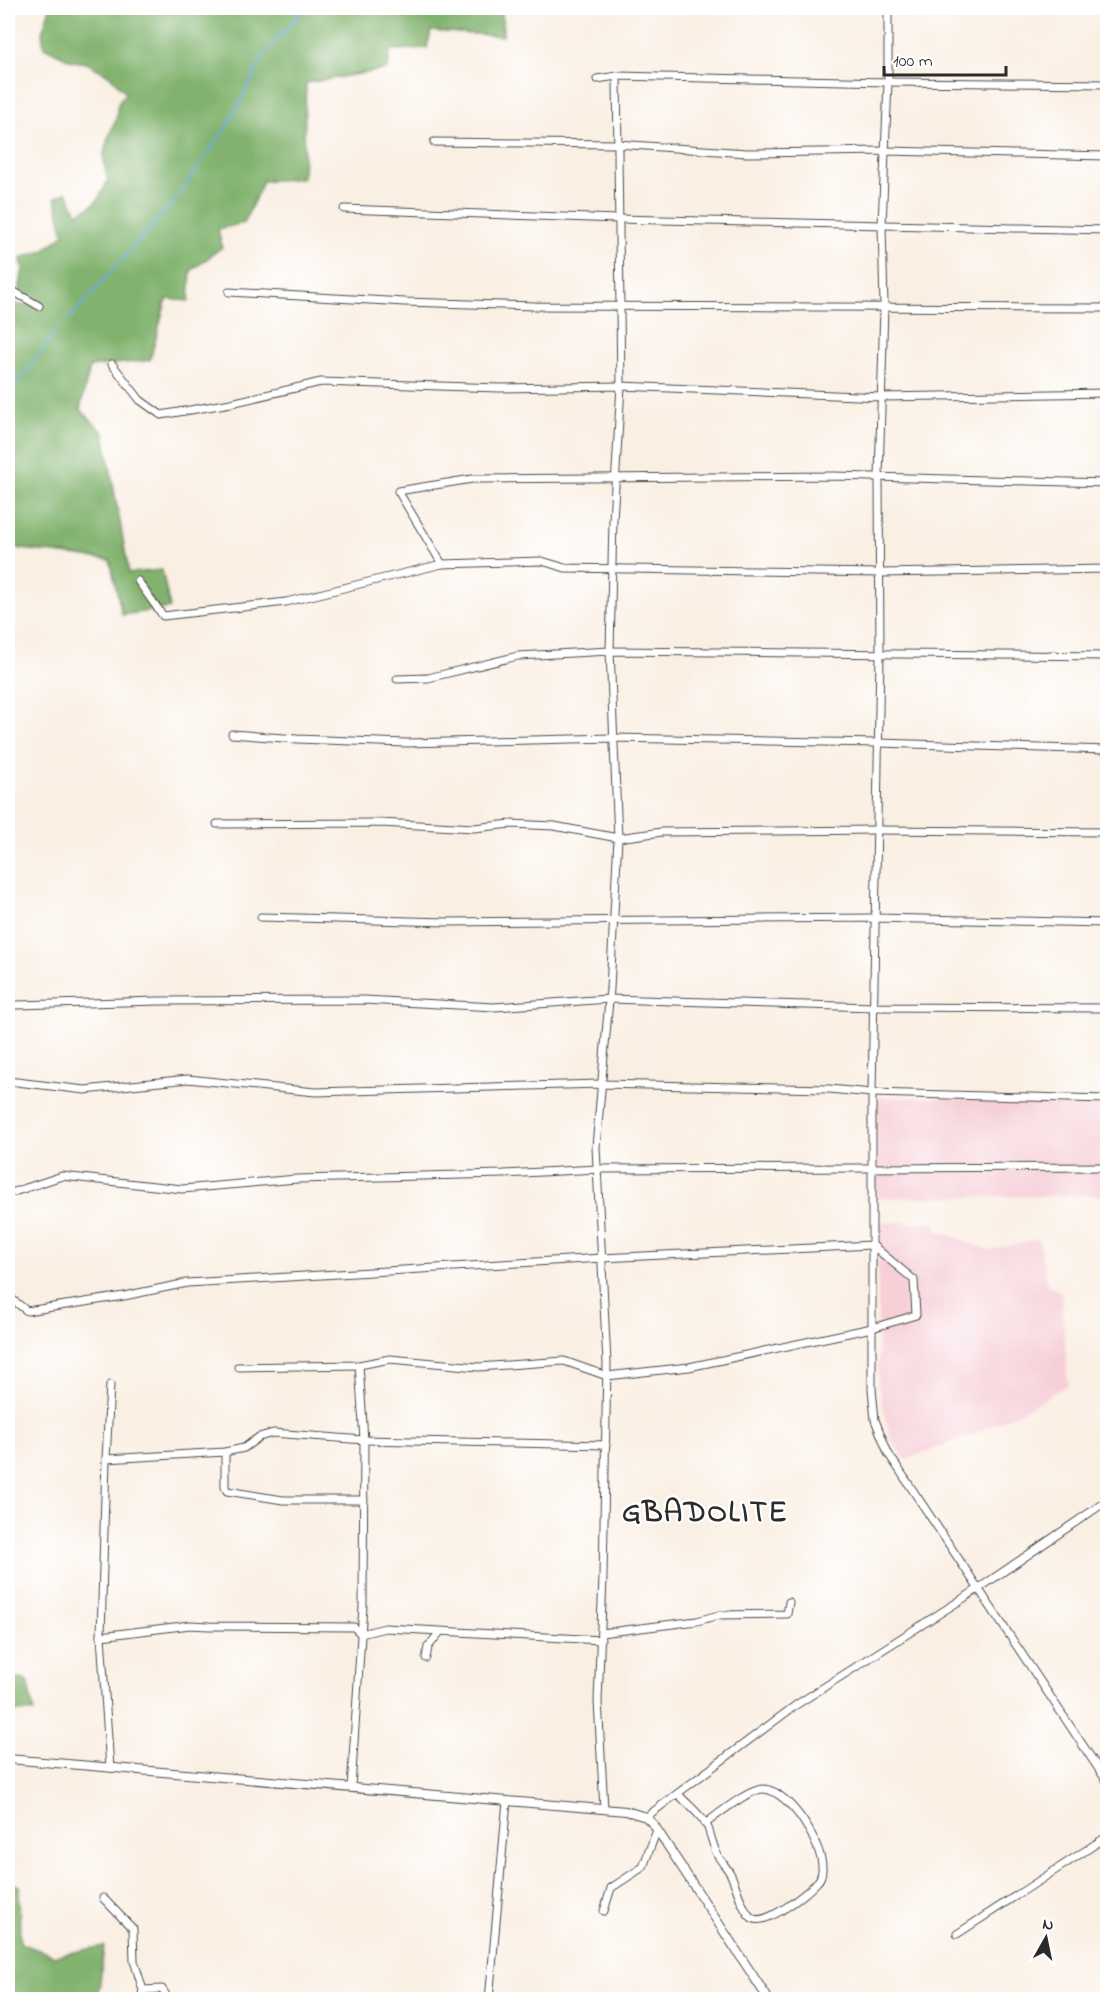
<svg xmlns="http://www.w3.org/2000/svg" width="1115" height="2007" font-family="'Indie Flower',sans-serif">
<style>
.built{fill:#f6cfd7}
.forest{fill:#82b36e;stroke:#566f4c;stroke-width:1.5}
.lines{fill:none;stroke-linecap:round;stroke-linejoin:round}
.stream{stroke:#68acdd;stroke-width:2}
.minor-casing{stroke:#4a4847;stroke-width:9}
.tertiary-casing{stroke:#4a4847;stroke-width:10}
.minor{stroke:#fff;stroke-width:7}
.tertiary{stroke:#fff;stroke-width:8}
.labels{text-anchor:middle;stroke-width:4.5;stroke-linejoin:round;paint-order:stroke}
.district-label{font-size:30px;font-weight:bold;letter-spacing:1.5px;fill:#2b2b2b;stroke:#fff}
</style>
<rect width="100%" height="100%" fill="#fff"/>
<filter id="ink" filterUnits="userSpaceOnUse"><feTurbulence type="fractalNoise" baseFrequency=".0167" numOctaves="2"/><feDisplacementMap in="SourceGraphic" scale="12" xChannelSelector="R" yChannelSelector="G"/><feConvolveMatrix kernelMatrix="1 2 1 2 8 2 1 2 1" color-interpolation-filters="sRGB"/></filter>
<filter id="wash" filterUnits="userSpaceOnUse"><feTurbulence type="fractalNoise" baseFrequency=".008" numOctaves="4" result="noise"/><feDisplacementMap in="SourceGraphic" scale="24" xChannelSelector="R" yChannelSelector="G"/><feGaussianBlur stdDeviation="1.35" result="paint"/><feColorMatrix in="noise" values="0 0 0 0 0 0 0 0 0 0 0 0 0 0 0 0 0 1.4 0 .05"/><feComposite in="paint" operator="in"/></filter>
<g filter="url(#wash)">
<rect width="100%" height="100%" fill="#faefe3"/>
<g class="built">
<polygon points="877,1097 1107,1102 1107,1195 875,1198"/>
<polygon points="878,1222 936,1223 937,1230 988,1250 1039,1239 1048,1286 1061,1291 1068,1385 1019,1413 972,1435 905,1460 890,1437 878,1384"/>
</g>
<g class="forest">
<path d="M50 8H502L503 36 431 31 427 48 390 50 388 69 306 83 303 178 263 181 244 223 218 229 222 247 191 271 189 301 168 299 165 304 150 360 90 367 80 409 104 433 129 573 162 570 170 608 122 615 110 560 8 547V304L43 306 19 291 23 270 21 258 43 251 64 234 55 198 67 192 77 213C96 206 100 198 108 180 99 155 106 143 116 119 118 114 116 110 118 105 119 101 123 96 126 93L109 75 87 63 72 61 44 47 42 33Z"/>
<polygon points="8,1675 27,1681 34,1712 8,1711"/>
<polygon points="8,1881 19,1886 20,1943 55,1956 104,1946 98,1999 8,1999"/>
</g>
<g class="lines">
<g class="stream">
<polyline points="69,319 176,199 228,125 266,52 305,8"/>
<polyline points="8,394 18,383 57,329"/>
</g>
</g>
</g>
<g filter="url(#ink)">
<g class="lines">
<g class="minor-casing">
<g id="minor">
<polyline points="888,8 888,82 882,225 884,306 879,477 880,655 872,1093 872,1389 875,1420 888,1453 1108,1783"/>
<polyline points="597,79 617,76 888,82 1108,84"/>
<polyline points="434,142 617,144 747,153 886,151 1108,156"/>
<polyline points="344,209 618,219 1108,230"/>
<polyline points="8,284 11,290 39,306"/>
<polyline points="229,292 405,302 535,306 1108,308"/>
<polyline points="112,364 140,400 161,415 231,403 321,382 499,388 621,386 882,397 1108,393"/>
<polyline points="442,564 398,491 472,479 834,476 1108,483"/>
<polyline points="138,581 163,616 286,602 442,564 542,561 565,568 880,573 1108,569"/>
<polyline points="397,679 428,678 518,656 610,651 1108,656"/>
<polyline points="232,734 297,739 406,743 612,738 879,743 1108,750"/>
<polyline points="217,824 380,823 474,828 511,824 554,826 618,838 662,832 877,830 1108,832"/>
<polyline points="261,917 447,922 875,918 1108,923"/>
<polyline points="17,1005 159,1001 364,1000 494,1007 609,999 874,1007 1108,1008"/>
<polyline points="8,1081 85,1090 188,1079 315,1092 601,1084 829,1089 872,1093 1108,1099"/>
<polyline points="14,1192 62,1176 182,1189 297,1179 504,1174 597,1169 1108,1167"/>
<polyline points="8,1296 27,1311 124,1296 187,1283 602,1258 872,1245 914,1280 916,1315 872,1328 689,1367 607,1376 564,1361 478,1367 390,1359 359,1365 238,1367"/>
<polyline points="225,1452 225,1487 227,1491 283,1500 364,1500"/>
<polyline points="106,1459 225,1452 244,1448 259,1437 273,1433 364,1440 606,1445"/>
<polyline points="601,1633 697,1621 719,1615 787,1614 789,1602"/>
<polyline points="101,1636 190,1625 209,1626 354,1627 361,1634 385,1628 601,1640"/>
<polyline points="426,1658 428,1647 440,1632"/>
<polyline points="110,1768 101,1636 106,1459 110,1385"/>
<polyline points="351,1788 363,1606 364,1440 359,1365"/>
<path d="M678 1794C687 1804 703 1816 708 1828 711 1836 713 1846 717 1854 720 1861 726 1866 730 1873 736 1884 742 1911 752 1918 765 1927 808 1893 817 1882 820 1880 822 1874 822 1870 824 1846 790 1791 764 1789 750 1788 717 1815 705 1824"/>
<polyline points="604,1809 598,1701 603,1577 607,1363 596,1147 610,989 618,838 610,651 613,520 621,386 617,76"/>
<polyline points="646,1817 796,1705 978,1589 1108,1500"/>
<polyline points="103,1898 133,1929 134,1961 143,1990 141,2000"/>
<polyline points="604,1911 611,1888 643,1867 657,1830"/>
<polyline points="957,1934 1108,1836"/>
<polyline points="143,1990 162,1989 169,2000"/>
<polyline points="489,2000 507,1801"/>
<polyline points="1104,2000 1108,1997"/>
</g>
</g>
<g class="tertiary-casing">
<polyline id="tertiary" points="8,1759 626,1811 646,1817 654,1825 769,2000"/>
</g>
<use href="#minor" class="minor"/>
<use href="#tertiary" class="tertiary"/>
</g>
</g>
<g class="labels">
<g class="district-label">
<text x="705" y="1521">GBADOLITE</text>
</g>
</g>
<rect width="1115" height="2007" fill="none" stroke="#fff" stroke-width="30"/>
<g transform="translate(1046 1938) rotate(9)" stroke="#ffffff" stroke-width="4.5" paint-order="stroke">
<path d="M0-4.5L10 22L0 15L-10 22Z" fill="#2b2b2b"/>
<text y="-9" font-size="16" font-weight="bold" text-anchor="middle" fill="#2b2b2b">N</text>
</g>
<path d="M884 66v9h122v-9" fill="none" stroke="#2b2b2b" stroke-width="3"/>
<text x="893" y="66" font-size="18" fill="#2b2b2b" stroke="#ffffff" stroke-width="4.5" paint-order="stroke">100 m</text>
</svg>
